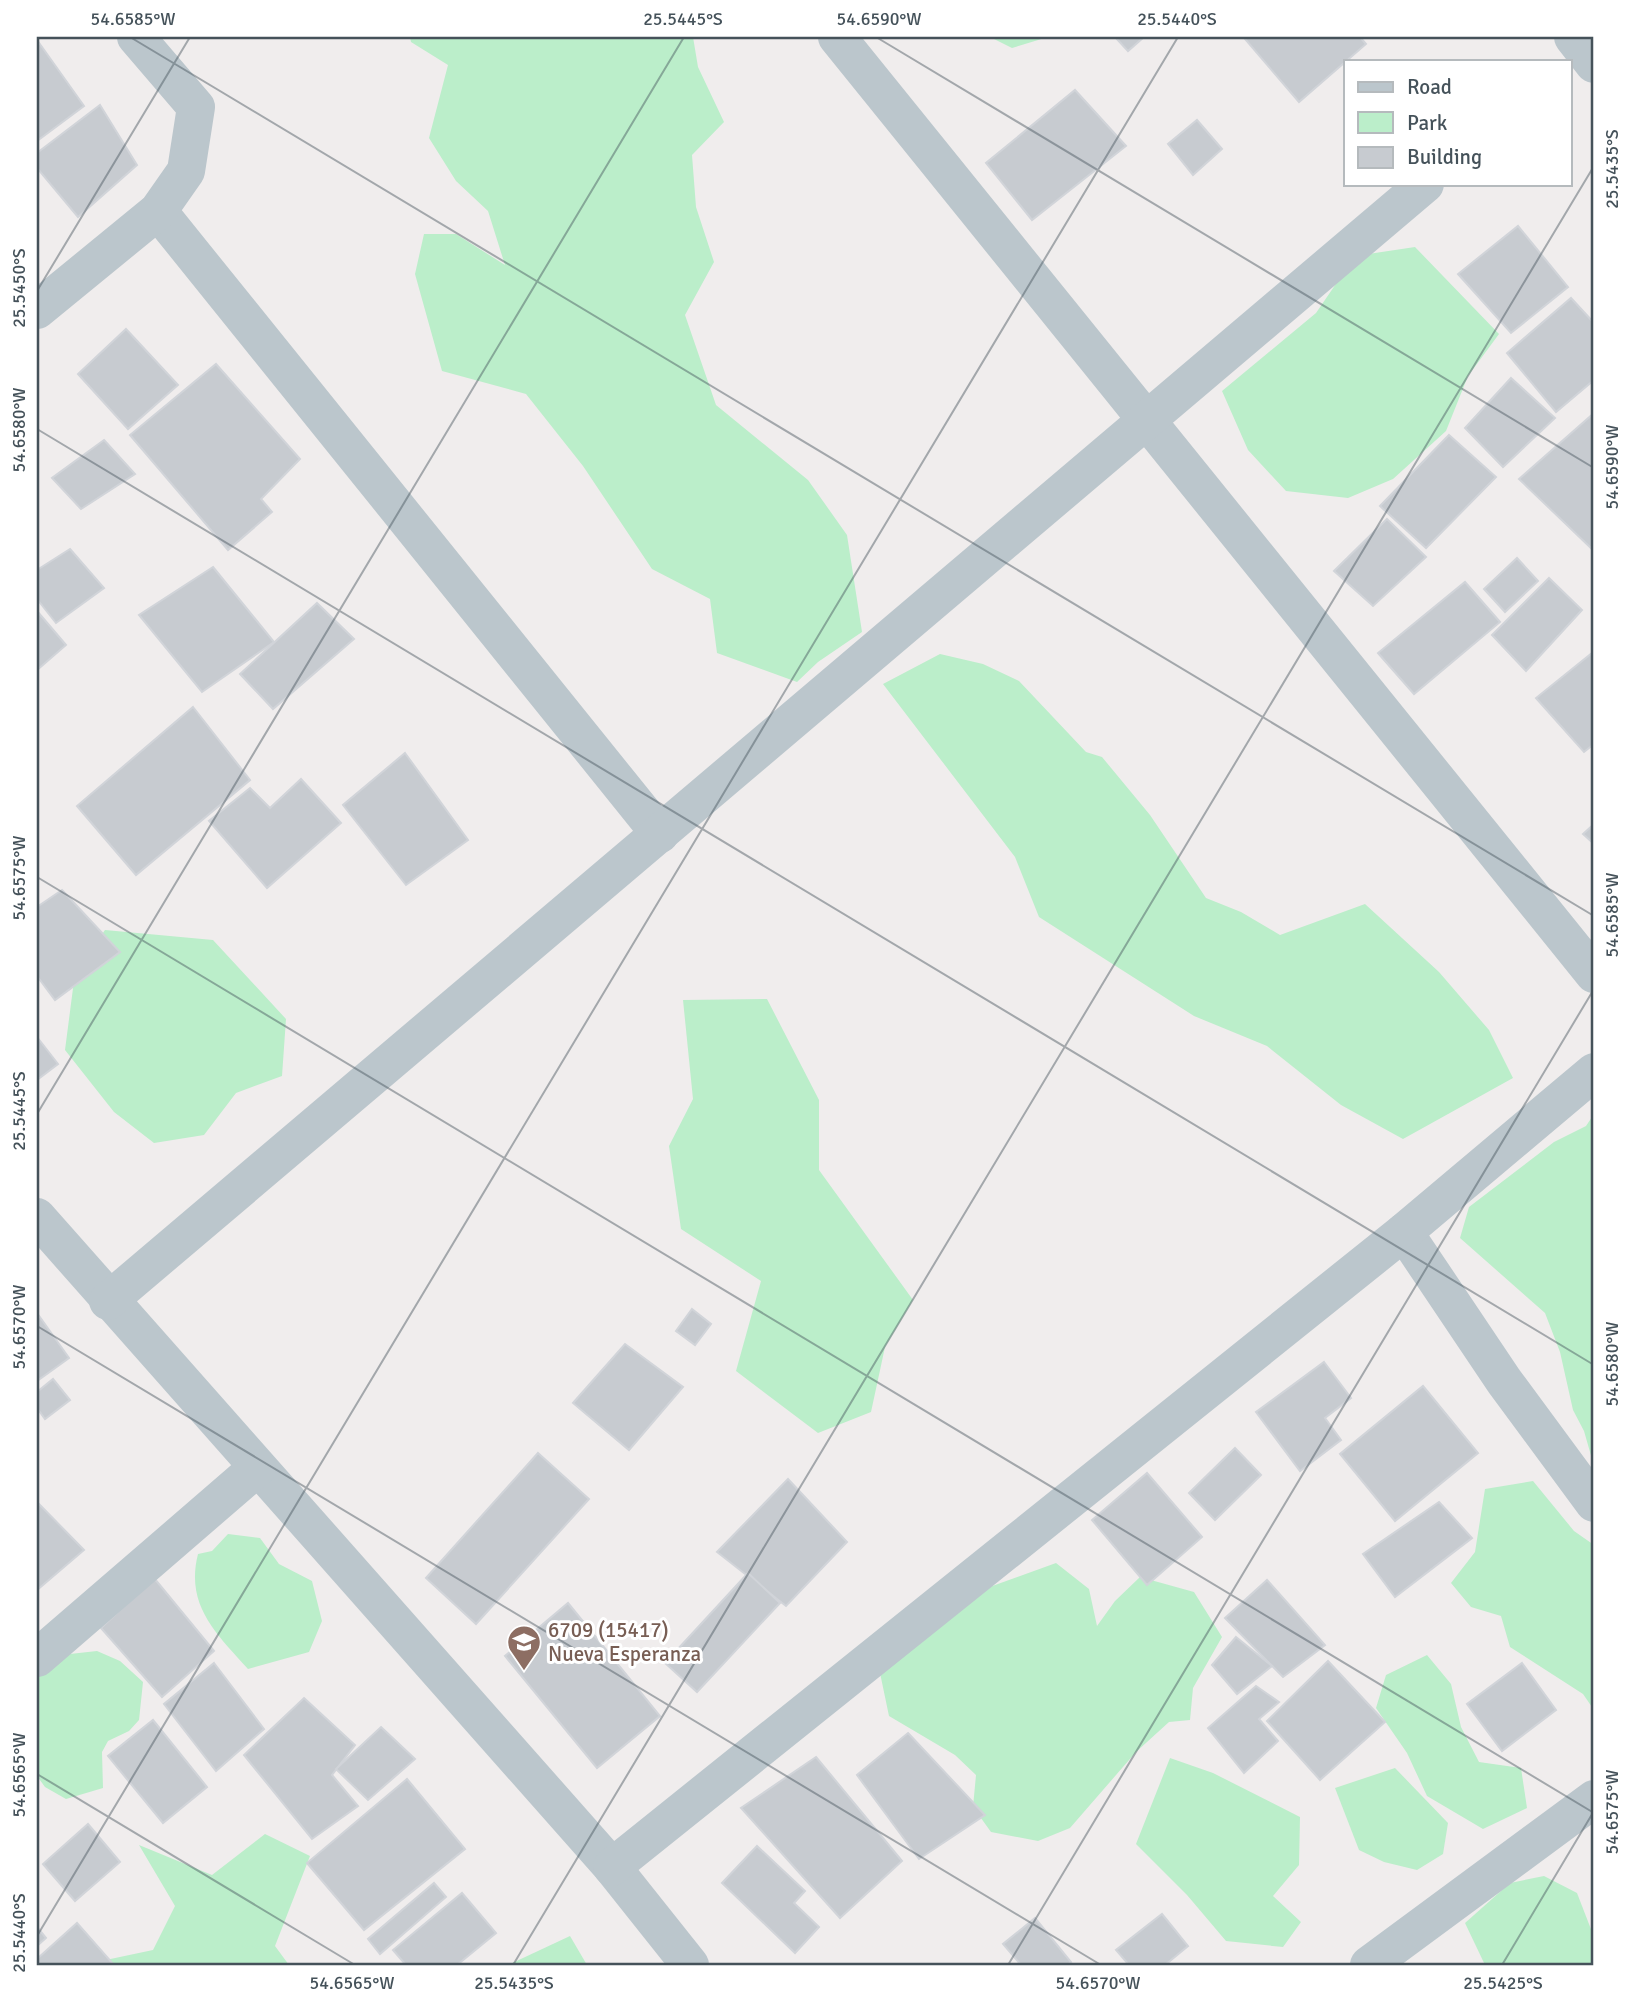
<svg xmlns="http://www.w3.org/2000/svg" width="1631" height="2002" font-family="Signika,sans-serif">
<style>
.green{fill:#bbeeca}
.building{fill:#c7cbd0;stroke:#d1d4d9;stroke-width:2}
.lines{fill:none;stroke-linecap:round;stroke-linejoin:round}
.street{stroke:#bbc6cc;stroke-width:38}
.ticks{fill:none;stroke:#45525a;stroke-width:2;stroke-opacity:0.45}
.labels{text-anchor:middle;stroke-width:6;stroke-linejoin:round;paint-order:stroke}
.education-label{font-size:21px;fill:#785e54;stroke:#fff;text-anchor:start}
.neatline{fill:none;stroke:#45525a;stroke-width:2.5}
.ticks-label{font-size:18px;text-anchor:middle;fill:#45525a}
</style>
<rect width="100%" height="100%" fill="#f0eded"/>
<g class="green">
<polygon points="410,37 693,37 698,67 724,122 692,155 696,207 714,262 685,315 716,405 808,480 847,535 862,632 818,662 797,682 717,653 710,599 652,569 583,466 526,394 442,371 415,274 424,234 456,234 505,265 488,211 456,181 429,138 448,65 411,42"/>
<polygon points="990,37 1048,37 1012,48"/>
<polygon points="1415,247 1499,334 1468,376 1446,431 1393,479 1348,498 1286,491 1248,450 1222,391 1316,313 1355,256"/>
<polygon points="940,654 983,664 1019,681 1086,752 1102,757 1150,815 1206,898 1241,912 1280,935 1365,904 1439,972 1489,1030 1513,1078 1403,1139 1341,1105 1267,1046 1194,1016 1039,917 1015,857 883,684"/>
<polygon points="105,930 213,940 286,1019 282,1076 236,1093 204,1135 154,1143 114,1112 65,1050 75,973"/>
<polygon points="767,999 819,1100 819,1170 913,1300 885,1347 871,1412 818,1433 736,1371 761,1281 681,1229 669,1146 693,1099 683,1000"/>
<polygon points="1594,1114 1594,1466 1584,1431 1573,1410 1560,1352 1545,1313 1460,1238 1469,1207 1554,1142 1586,1126"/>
<polygon points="1533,1481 1574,1531 1594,1545 1594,1710 1583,1694 1510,1647 1501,1616 1471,1607 1451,1583 1475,1552 1485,1489"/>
<path d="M228 1534 260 1538 279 1564 312 1581 322 1621 309 1652 248 1669C216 1633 185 1605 198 1554L212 1551Z"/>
<polygon points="1056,1563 1089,1589 1097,1626 1115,1601 1140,1577 1194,1592 1222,1637 1193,1688 1190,1720 1169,1722 1136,1752 1070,1828 1038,1841 991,1832 973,1807 976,1775 955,1755 889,1716 880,1673 984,1589"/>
<polygon points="97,1651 120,1661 143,1682 139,1720 129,1731 108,1741 102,1752 103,1788 66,1799 45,1787 37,1776 37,1672 70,1654"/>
<polygon points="1427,1655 1451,1684 1461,1727 1479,1762 1521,1768 1527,1808 1483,1829 1427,1796 1407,1753 1376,1708 1386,1675"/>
<polygon points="1170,1758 1213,1773 1300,1817 1299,1865 1273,1896 1301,1922 1283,1947 1226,1941 1187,1895 1136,1844"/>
<polygon points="1395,1768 1448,1823 1443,1854 1417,1870 1384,1862 1359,1850 1335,1788"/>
<polygon points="265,1834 310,1856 275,1946 289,1965 82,1965 153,1950 175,1906 139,1845 212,1875"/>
<polygon points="1544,1876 1577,1893 1594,1937 1594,1965 1485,1965 1465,1923 1510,1883"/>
<polygon points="570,1936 587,1965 508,1965"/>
</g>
<g class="building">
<polygon points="1115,37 1144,37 1128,51"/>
<polygon points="1248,37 1360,37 1366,44 1299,102 1245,39"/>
<polygon points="37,40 84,106 37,141"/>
<polygon points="1075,90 1126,146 1032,220 986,163"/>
<polygon points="100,105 137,165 78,217 37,168 37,153"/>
<polygon points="1197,120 1222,149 1193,175 1168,144"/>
<polygon points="1518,226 1568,287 1511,333 1458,274"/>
<polygon points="1571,298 1594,323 1594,380 1556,412 1507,353"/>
<polygon points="126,329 178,385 128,429 78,374"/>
<polygon points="216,364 300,459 261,499 272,512 228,550 130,435"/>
<polygon points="1511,378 1555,418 1503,467 1465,428"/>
<polygon points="1594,413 1594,549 1593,550 1519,479"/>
<polygon points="1449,435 1496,477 1426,548 1380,506"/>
<polygon points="104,440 135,474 81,509 52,478"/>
<polygon points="1387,519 1426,557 1373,606 1334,571"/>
<polygon points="70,549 104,588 56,623 37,599 37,570"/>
<polygon points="1517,558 1538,581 1505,612 1484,589"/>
<polygon points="213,567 274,642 202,692 139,615"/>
<polygon points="1549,578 1582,610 1526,671 1492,635"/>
<polygon points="1465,582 1500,622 1414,694 1378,653"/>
<polygon points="317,603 354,639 273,709 240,674"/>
<polygon points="37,611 66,645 37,670"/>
<polygon points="1592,653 1594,656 1594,744 1584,752 1536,698"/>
<polygon points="193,707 250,780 136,875 77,806"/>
<polygon points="405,753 468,840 406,885 343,805"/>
<polygon points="301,779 341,823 267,888 209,821 250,788 270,808"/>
<polygon points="1594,824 1594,844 1583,834"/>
<polygon points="62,890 120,952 55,1000 37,976 37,907"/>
<polygon points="37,1037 58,1064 37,1080"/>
<polygon points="692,1309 711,1324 695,1345 676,1331"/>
<polygon points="37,1313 69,1358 37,1381"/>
<polygon points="625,1344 683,1387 629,1450 573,1403"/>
<polygon points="1324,1362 1351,1398 1325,1418 1341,1440 1300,1471 1256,1412"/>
<polygon points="53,1379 70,1400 45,1419 37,1408 37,1392"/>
<polygon points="1423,1386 1478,1453 1395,1521 1340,1454"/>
<polygon points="1235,1448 1261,1475 1215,1520 1189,1493"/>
<polygon points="538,1453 589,1499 476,1624 426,1578"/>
<polygon points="1147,1473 1202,1537 1147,1585 1092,1520"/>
<polygon points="788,1479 847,1542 786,1606 717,1552"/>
<polygon points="37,1502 84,1550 37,1590"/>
<polygon points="1439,1502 1472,1538 1395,1597 1363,1554"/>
<polygon points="748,1573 780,1603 697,1692 665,1663"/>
<polygon points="154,1578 214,1651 162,1697 101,1628"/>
<polygon points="1267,1580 1325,1645 1283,1677 1225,1618"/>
<polygon points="568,1603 660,1716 597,1768 505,1656"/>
<polygon points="1236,1637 1272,1666 1237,1694 1212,1665"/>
<polygon points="1328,1661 1385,1722 1320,1780 1267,1721"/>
<polygon points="214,1663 264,1729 216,1771 164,1704"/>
<polygon points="1522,1663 1556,1710 1502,1751 1467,1704"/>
<polygon points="1256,1686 1279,1702 1259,1719 1278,1741 1244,1773 1208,1728"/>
<polygon points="304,1698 355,1745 332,1775 358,1806 312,1839 244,1755"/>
<polygon points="153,1720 207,1787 163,1823 108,1756"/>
<polygon points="381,1727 415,1759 368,1800 336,1769"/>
<polygon points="908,1733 985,1815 919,1859 857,1775"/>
<polygon points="816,1757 902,1861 840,1918 741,1808"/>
<polygon points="407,1779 465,1849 364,1930 307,1863"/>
<polygon points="88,1824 120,1862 75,1901 43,1864"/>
<polygon points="757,1846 805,1891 794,1903 819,1927 795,1953 722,1883"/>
<polygon points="434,1883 446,1897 380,1954 368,1939"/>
<polygon points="462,1893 496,1933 457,1965 406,1965 393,1950"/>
<polygon points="1162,1914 1188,1946 1165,1965 1129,1965 1116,1950"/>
<polygon points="1035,1918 1071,1962 1067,1965 1021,1965 1003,1944"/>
<polygon points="77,1923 114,1965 37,1965 37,1959"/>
<polygon points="37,1927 46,1938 37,1946"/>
</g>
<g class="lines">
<g class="street">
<polyline points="837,37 1594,974"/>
<polyline points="1573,37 1594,64"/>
<polyline points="158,211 660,834"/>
<polyline points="37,310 158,211 186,171 196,107 136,37"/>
<polyline points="37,1217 612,1867 690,1965"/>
<polyline points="1404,1232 1504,1381 1594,1503"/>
<polyline points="108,1301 1425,184"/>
<polyline points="37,1658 257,1468"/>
<polyline points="612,1867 1404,1232 1594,1072"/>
<polyline points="1369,1965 1594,1799"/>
</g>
</g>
<path class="ticks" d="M130 37 1594 916M876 37 1594 468M37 291 190 37M37 429 1594 1365M37 877 1594 1813M37 1114 684 37M37 1326 1101 1965M37 1774 355 1965M37 1936 1178 37M513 1965 1594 166M1008 1965 1594 989M1502 1965 1594 1811"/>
<defs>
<g id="school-pin" transform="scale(1.75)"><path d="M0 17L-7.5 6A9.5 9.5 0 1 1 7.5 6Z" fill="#8d6e63" stroke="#fff"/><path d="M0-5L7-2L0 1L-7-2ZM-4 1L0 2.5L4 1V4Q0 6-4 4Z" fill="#fff"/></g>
</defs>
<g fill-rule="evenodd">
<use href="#school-pin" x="524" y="1642"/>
</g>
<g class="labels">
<g class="education-label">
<text x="548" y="1637">6709 (15417)<tspan x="548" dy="24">Nueva Esperanza</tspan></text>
</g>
</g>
<rect width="1631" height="2002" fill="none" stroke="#ffffff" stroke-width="77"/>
<rect x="1344" y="60" width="228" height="126" fill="#ffffff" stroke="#b5babd" stroke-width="2"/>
<rect x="1358" y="82" width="35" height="10" fill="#bbc6cc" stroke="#b5babd" stroke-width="2"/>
<text x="1407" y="94" font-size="21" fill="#45525a">Road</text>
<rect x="1358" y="112" width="35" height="21" fill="#bbeeca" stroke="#b5babd" stroke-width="2"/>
<text x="1407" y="130" font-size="21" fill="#45525a">Park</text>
<rect x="1358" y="147" width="35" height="21" fill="#c7cbd0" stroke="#b5babd" stroke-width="2"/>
<text x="1407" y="164" font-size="21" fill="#45525a">Building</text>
<rect x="38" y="38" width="1554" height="1926" class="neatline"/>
<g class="ticks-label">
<text x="133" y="25">54.6585°W</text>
<text x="683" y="25">25.5445°S</text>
<text x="879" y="25">54.6590°W</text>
<text x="1177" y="25">25.5440°S</text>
<text transform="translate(1612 169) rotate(-90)" y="6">25.5435°S</text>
<text transform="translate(19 288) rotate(-90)" y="6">25.5450°S</text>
<text transform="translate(19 430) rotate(-90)" y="6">54.6580°W</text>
<text transform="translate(1612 467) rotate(-90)" y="6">54.6590°W</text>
<text transform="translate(19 878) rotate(-90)" y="6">54.6575°W</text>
<text transform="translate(1612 915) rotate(-90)" y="6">54.6585°W</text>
<text transform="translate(19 1111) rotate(-90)" y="6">25.5445°S</text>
<text transform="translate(19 1327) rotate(-90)" y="6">54.6570°W</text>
<text transform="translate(1612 1364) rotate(-90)" y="6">54.6580°W</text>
<text transform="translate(19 1775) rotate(-90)" y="6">54.6565°W</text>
<text transform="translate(1612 1812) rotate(-90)" y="6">54.6575°W</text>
<text transform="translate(19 1933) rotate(-90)" y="6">25.5440°S</text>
<text x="352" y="1989">54.6565°W</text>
<text x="514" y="1989">25.5435°S</text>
<text x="1098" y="1989">54.6570°W</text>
<text x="1503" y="1989">25.5425°S</text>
</g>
</svg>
